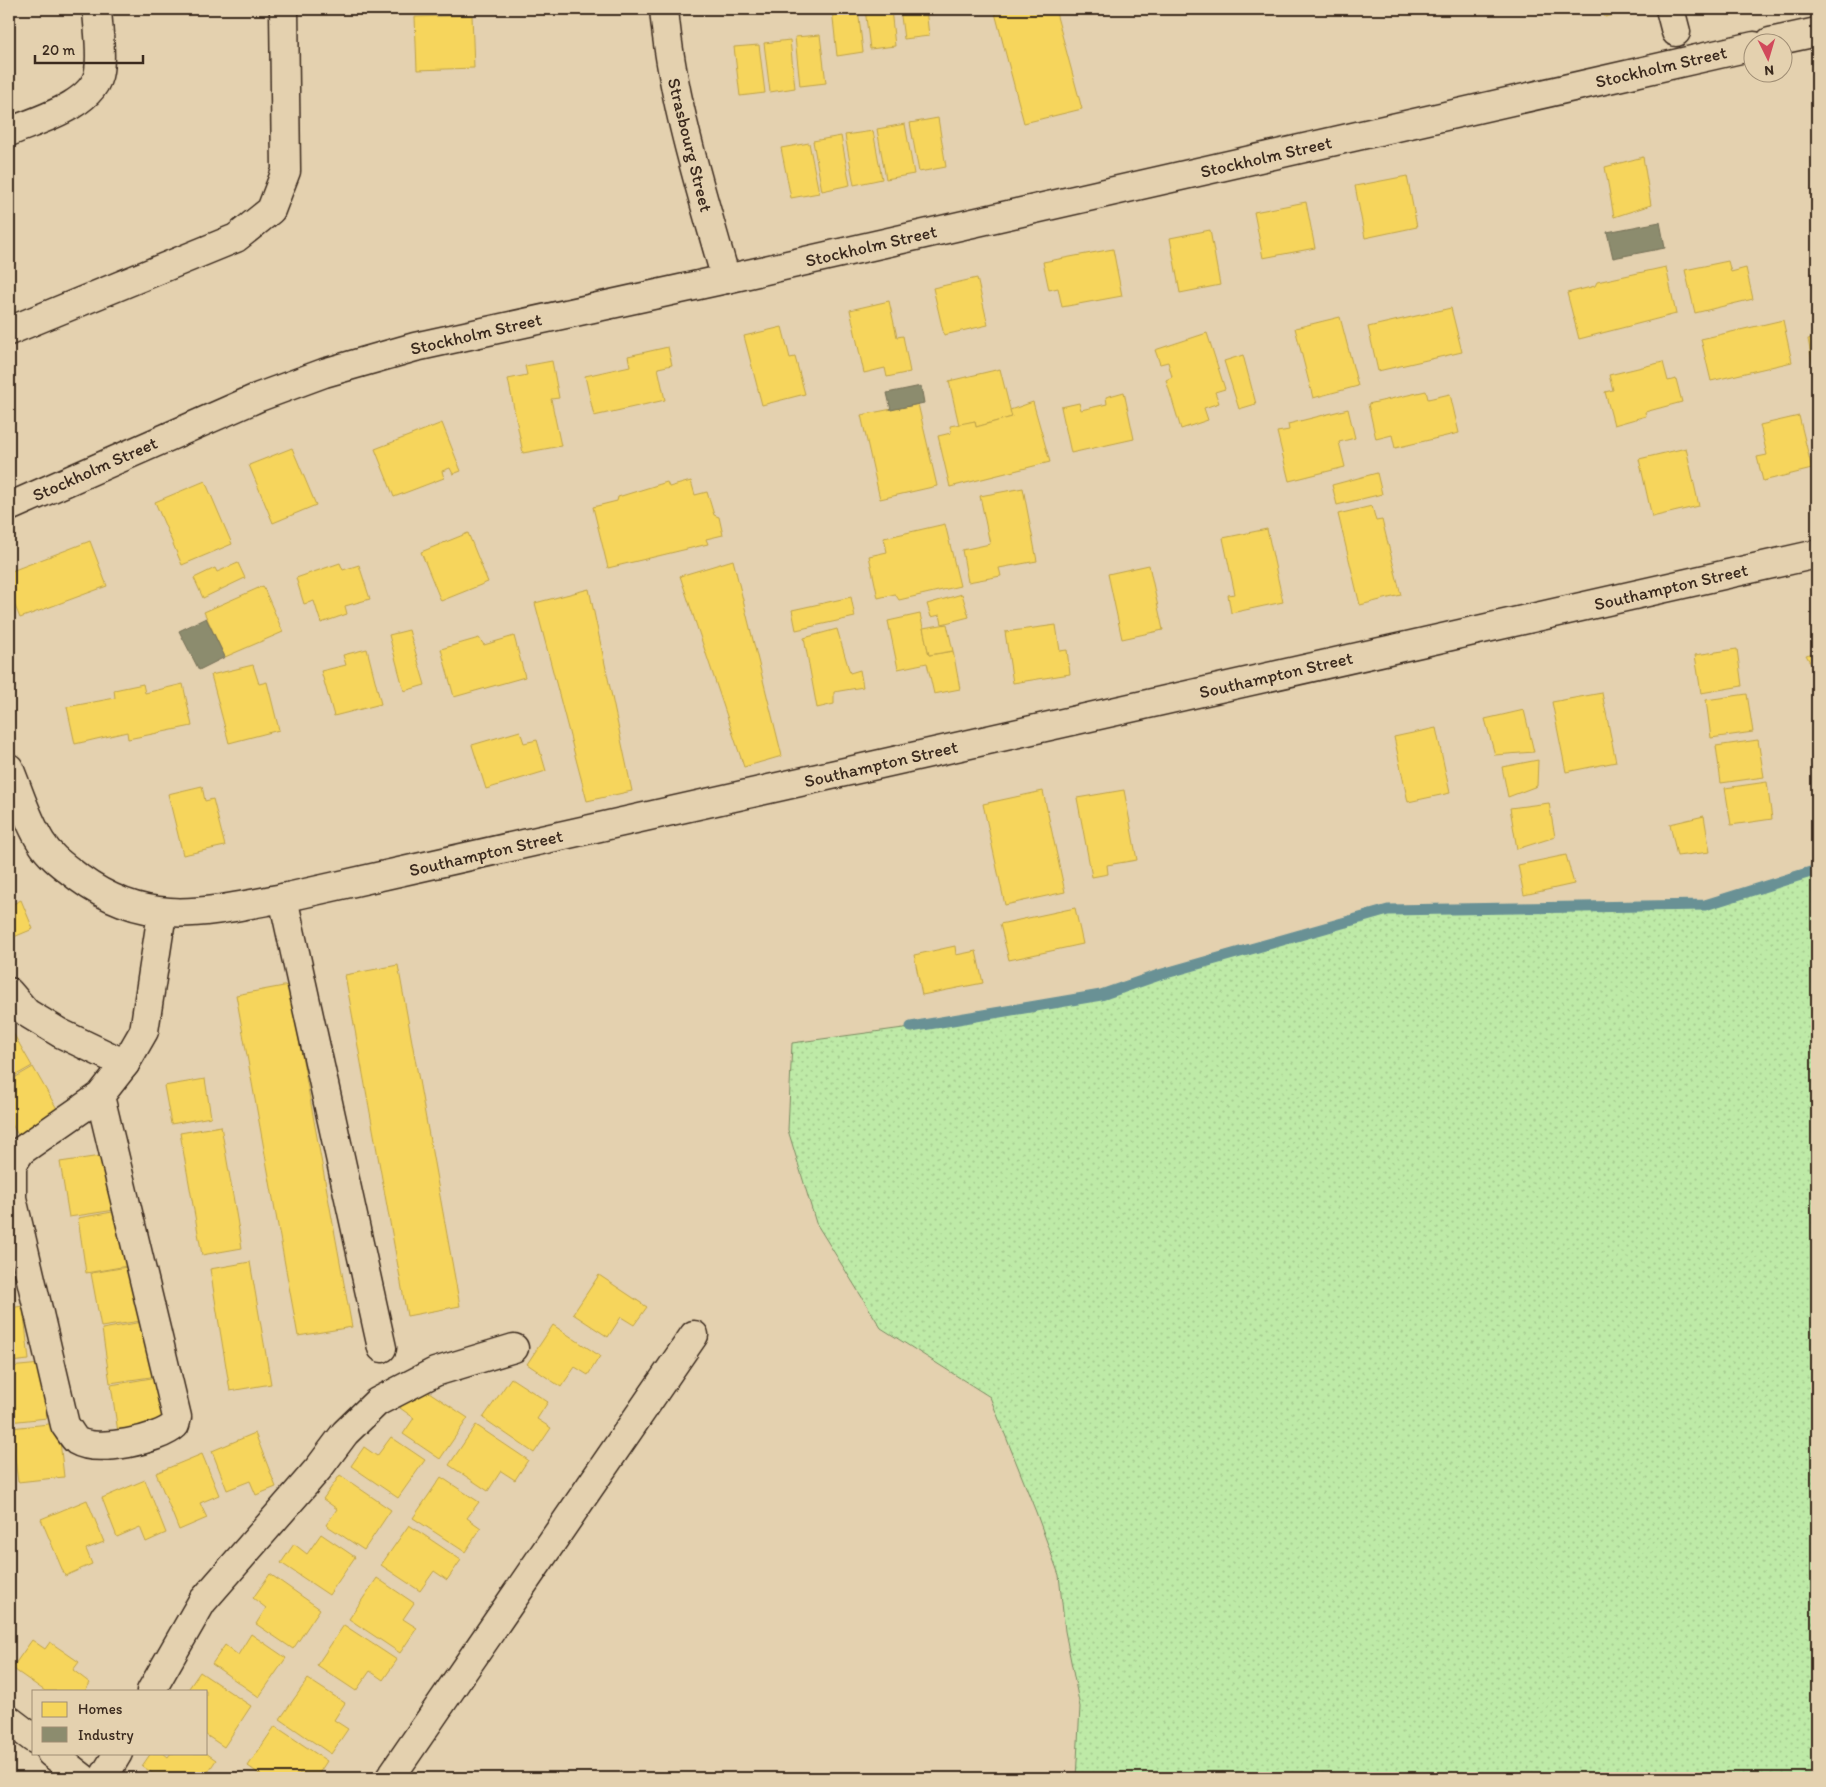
<svg xmlns="http://www.w3.org/2000/svg" width="1826" height="1787" font-family="Itim,sans-serif">
<style>
.grass{fill:url(#grass-dots);stroke:#7c8a62}
.homes{fill:#f6d55c;stroke:#bea249}
.industry{fill:#8c8c6e;stroke:#746f56}
.lines{fill:none;stroke-linecap:round;stroke-linejoin:round}
.stream{stroke:#699195;stroke-width:11}
.minor-casing{stroke:#3b2a1e;stroke-width:31}
.minor{stroke:#e4d1af;stroke-width:28}
.labels{text-anchor:middle;stroke-width:5;stroke-linejoin:round;paint-order:stroke}
.street-label{font-size:18px;fill:#3b2a1e;stroke:#e4d1af}
</style>
<defs>
<pattern id="grass-dots" width="8" height="8" patternUnits="userSpaceOnUse" patternTransform="scale(1.25)"><rect width="8" height="8" fill="#beeaa7"/><path d="M2 2h.1M6 6h.1" fill="none" stroke="#a4c98f" stroke-width="1.8" stroke-linecap="round"/></pattern>
</defs>
<rect width="100%" height="100%" fill="#e4d1af"/>
<filter id="ink" filterUnits="userSpaceOnUse"><feTurbulence type="fractalNoise" baseFrequency=".02" numOctaves="2"/><feDisplacementMap in="SourceGraphic" scale="10" xChannelSelector="R" yChannelSelector="G"/><feConvolveMatrix kernelMatrix="1 2 1 2 8 2 1 2 1" color-interpolation-filters="sRGB"/></filter>
<g filter="url(#ink)">
<polygon class="grass" points="1817,870 1817,1778 1076,1778 1080,1707 1065,1631 1059,1575 1036,1512 990,1397 881,1328 816,1223 788,1130 792,1043 911,1027 1101,995 1159,975 1388,910 1705,905"/>
<g class="homes">
<polygon points="832,9 858,9 863,52 837,56"/>
<polygon points="865,9 891,9 895,46 870,49"/>
<polygon points="900,9 926,9 929,36 904,39"/>
<polygon points="994,9 1055,9 1082,109 1024,123"/>
<polygon points="1603,9 1638,9 1605,17"/>
<polygon points="472,15 474,68 417,70 415,17"/>
<polygon points="820,35 826,83 800,86 795,37"/>
<polygon points="790,40 795,88 770,92 764,43"/>
<polygon points="759,45 765,93 740,96 734,47"/>
<polygon points="938,118 946,167 919,172 910,123"/>
<polygon points="905,124 914,174 886,179 877,129"/>
<polygon points="873,131 882,179 854,185 845,135"/>
<polygon points="841,136 850,185 822,191 813,141"/>
<polygon points="809,143 819,193 791,198 781,148"/>
<polygon points="1643,157 1651,205 1614,217 1605,167"/>
<polygon points="1407,176 1417,227 1365,238 1355,186"/>
<polygon points="1306,202 1315,248 1263,258 1254,212"/>
<polygon points="1210,230 1220,285 1180,293 1170,238"/>
<polygon points="1113,249 1122,296 1062,307 1058,288 1049,290 1043,262"/>
<polygon points="1728,261 1731,272 1746,268 1753,299 1695,313 1685,270"/>
<polygon points="1666,267 1676,314 1579,339 1567,293 1595,286 1597,282"/>
<polygon points="977,278 988,325 944,335 933,288"/>
<polygon points="889,301 897,337 903,336 910,372 887,377 885,368 864,373 850,310"/>
<polygon points="1451,308 1462,352 1378,371 1368,327"/>
<polygon points="1340,317 1358,386 1313,398 1295,328"/>
<polygon points="1783,320 1792,362 1711,381 1701,339"/>
<polygon points="782,327 790,358 795,357 805,394 762,405 744,336"/>
<polygon points="1207,333 1225,389 1215,392 1219,403 1204,408 1208,420 1181,429 1166,380 1172,377 1168,362 1160,364 1155,350"/>
<polygon points="1817,337 1817,378 1815,378 1808,339"/>
<polygon points="668,347 672,365 658,368 665,400 594,416 585,376 630,366 628,356"/>
<polygon points="1243,355 1256,404 1239,409 1224,361"/>
<polygon points="552,361 559,398 551,399 561,446 523,453 508,379 527,375 525,366"/>
<polygon points="1663,362 1668,381 1676,379 1682,402 1645,412 1646,416 1614,425 1605,392 1613,390 1609,375"/>
<polygon points="1000,369 1012,417 976,427 975,421 959,425 949,381"/>
<polygon points="1426,391 1428,399 1450,394 1459,433 1395,448 1392,435 1376,439 1368,404"/>
<polygon points="1124,392 1134,439 1071,453 1061,407 1079,403 1081,410 1107,404 1106,397"/>
<polygon points="1033,402 1050,462 950,487 938,436 951,433 950,426 975,421 976,427 1012,417 1010,410"/>
<polygon points="918,404 937,486 880,499 861,415"/>
<polygon points="1348,409 1355,438 1339,442 1345,467 1289,481 1277,432 1289,430 1288,424"/>
<polygon points="1799,416 1812,469 1763,481 1757,457 1767,455 1760,425"/>
<polygon points="442,423 461,471 453,474 450,468 442,471 444,478 394,497 375,449"/>
<polygon points="292,448 316,505 273,523 249,465"/>
<polygon points="1686,448 1699,506 1652,517 1639,459"/>
<polygon points="1377,473 1382,494 1337,505 1332,485"/>
<polygon points="205,481 232,544 182,565 155,502"/>
<polygon points="691,481 695,495 707,492 714,515 719,517 723,535 706,539 708,544 608,568 593,507 617,501 618,497 667,482 669,487"/>
<polygon points="1023,488 1037,561 999,568 1001,576 968,582 962,550 990,544 980,496"/>
<polygon points="1372,506 1376,521 1382,520 1401,595 1360,605 1338,514"/>
<polygon points="945,524 960,586 899,600 895,594 878,598 869,556 887,552 884,538"/>
<polygon points="1267,529 1283,602 1231,613 1228,595 1235,594 1223,538"/>
<polygon points="468,533 488,582 441,601 421,552"/>
<polygon points="90,541 107,586 20,618 13,601 9,603 9,572"/>
<polygon points="733,560 782,756 744,767 680,576"/>
<polygon points="238,563 245,578 203,598 194,578 215,568 217,572"/>
<polygon points="340,563 343,570 359,565 370,599 345,606 347,614 321,623 314,601 304,604 296,578"/>
<polygon points="1149,565 1163,630 1122,639 1108,574"/>
<polygon points="263,586 283,632 225,657 204,612"/>
<polygon points="589,589 632,791 587,801 535,603"/>
<polygon points="962,594 969,617 942,624 940,615 931,617 927,604"/>
<polygon points="851,597 855,617 796,630 792,610"/>
<polygon points="920,614 929,655 953,651 960,689 934,694 927,663 898,669 888,621"/>
<polygon points="947,624 953,651 929,655 923,628"/>
<polygon points="1056,625 1060,651 1067,650 1070,674 1013,683 1005,632"/>
<polygon points="837,629 850,673 860,670 863,687 834,692 834,704 817,708 804,638"/>
<polygon points="409,630 425,685 404,691 389,635"/>
<polygon points="514,636 525,677 454,697 441,649 479,638 484,645"/>
<polygon points="367,649 381,704 334,716 321,671 346,665 343,655"/>
<polygon points="1737,649 1742,686 1701,693 1695,655"/>
<polygon points="1817,652 1817,675 1806,655"/>
<polygon points="253,665 259,684 267,682 279,730 229,743 211,675"/>
<polygon points="143,684 145,693 183,684 192,726 128,739 127,732 75,744 67,707 115,698 114,690"/>
<polygon points="1602,693 1616,762 1566,772 1552,702"/>
<polygon points="1747,694 1753,732 1711,738 1706,700"/>
<polygon points="1524,710 1534,752 1495,755 1485,719"/>
<polygon points="1436,728 1450,793 1408,802 1394,737"/>
<polygon points="520,731 524,743 537,740 546,771 486,789 472,745"/>
<polygon points="1758,740 1764,777 1721,783 1716,746"/>
<polygon points="1538,760 1537,786 1508,797 1502,767"/>
<polygon points="1767,782 1772,819 1731,825 1725,788"/>
<polygon points="202,786 205,801 213,799 225,846 183,855 168,794"/>
<polygon points="1124,790 1137,860 1107,865 1108,874 1092,877 1077,798"/>
<polygon points="1043,791 1065,892 1005,905 983,804"/>
<polygon points="1549,803 1555,837 1517,849 1510,808"/>
<polygon points="1704,816 1710,852 1677,856 1670,824"/>
<polygon points="1566,855 1574,884 1524,895 1518,865"/>
<polygon points="21,900 33,929 9,939 9,906"/>
<polygon points="1075,908 1083,944 1009,960 1000,924"/>
<polygon points="955,946 956,955 976,951 983,983 922,995 914,955"/>
<polygon points="398,965 460,1306 407,1316 345,975"/>
<polygon points="289,985 352,1327 298,1336 236,995"/>
<polygon points="9,1026 32,1066 9,1079"/>
<polygon points="33,1067 60,1114 19,1137 9,1119 9,1081"/>
<polygon points="205,1079 211,1117 171,1124 164,1086"/>
<polygon points="221,1126 242,1248 202,1255 180,1133"/>
<polygon points="107,1155 115,1210 69,1217 60,1162"/>
<polygon points="124,1210 133,1265 86,1273 78,1218"/>
<polygon points="9,1254 15,1301 9,1302"/>
<polygon points="250,1262 271,1384 230,1391 210,1269"/>
<polygon points="139,1265 147,1320 101,1327 91,1273"/>
<polygon points="599,1275 647,1307 634,1325 621,1317 608,1337 573,1314"/>
<polygon points="23,1306 29,1360 9,1362 9,1308"/>
<polygon points="148,1321 157,1376 110,1383 102,1329"/>
<polygon points="553,1325 600,1356 588,1375 575,1367 561,1387 527,1364"/>
<polygon points="41,1364 47,1418 9,1422 9,1367"/>
<polygon points="157,1377 166,1432 119,1439 111,1385"/>
<polygon points="511,1378 548,1402 537,1419 551,1428 534,1453 483,1418"/>
<polygon points="417,1384 468,1418 440,1459 403,1434 414,1418 400,1408"/>
<polygon points="58,1423 64,1477 18,1482 11,1428"/>
<polygon points="476,1425 528,1460 515,1480 501,1471 488,1491 449,1465"/>
<polygon points="255,1433 276,1487 256,1495 250,1481 227,1490 212,1451"/>
<polygon points="391,1437 425,1460 398,1498 351,1466 364,1447 377,1456"/>
<polygon points="202,1454 219,1495 200,1503 207,1518 179,1530 156,1473"/>
<polygon points="340,1475 391,1510 364,1550 326,1525 337,1509 323,1499"/>
<polygon points="441,1477 479,1502 467,1518 481,1528 465,1552 413,1518"/>
<polygon points="145,1480 166,1533 146,1542 140,1527 117,1537 102,1498"/>
<polygon points="87,1500 104,1542 86,1549 92,1564 65,1576 41,1519"/>
<polygon points="409,1525 461,1560 447,1580 434,1571 420,1591 381,1565"/>
<polygon points="321,1534 355,1557 329,1595 281,1563 294,1544 307,1554"/>
<polygon points="270,1574 320,1609 293,1649 256,1624 266,1608 253,1598"/>
<polygon points="377,1578 414,1603 403,1619 417,1628 400,1653 349,1619"/>
<polygon points="344,1625 397,1660 383,1680 370,1671 356,1691 317,1665"/>
<polygon points="251,1634 286,1658 259,1697 212,1664 225,1645 238,1655"/>
<polygon points="32,1640 45,1649 50,1642 79,1662 73,1670 90,1683 85,1691 45,1691 12,1668"/>
<polygon points="200,1672 251,1706 224,1747 206,1735 206,1691 187,1691"/>
<polygon points="308,1679 345,1703 334,1720 348,1729 331,1754 280,1719"/>
<polygon points="275,1726 327,1761 316,1778 309,1778 300,1773 297,1778 265,1778 248,1766"/>
<polygon points="151,1753 163,1753 168,1757 171,1753 206,1753 216,1760 204,1778 160,1778 142,1766"/>
</g>
<g class="industry">
<polygon points="1660,222 1665,248 1613,258 1607,232"/>
<polygon points="921,386 924,403 891,410 887,393"/>
<polygon points="206,618 225,657 199,670 179,631"/>
</g>
<g class="lines">
<polyline class="stream" points="911,1027 1101,995 1159,975 1388,910 1705,905 1817,870"/>
<g class="minor-casing">
<g id="minor">
<path d="M664 9C672 101 701 190 726 279"/>
<polyline points="1670,9 1676,32"/>
<polyline points="1770,42 1817,32"/>
<path d="M9 132C35 121 95 105 99 71 102 52 98 29 97 9"/>
<polyline points="9,331 236,238 271,210 286,171 284,9"/>
<polyline points="9,507 259,397 324,373 415,347 726,279 1754,46"/>
<path d="M9 768C19 792 27 820 41 842 50 857 65 867 79 878 148 929 206 912 283 898L1817 554"/>
<polyline points="283,898 382,1348"/>
<polyline points="9,992 27,1013 60,1033 125,1064"/>
<path d="M100 1096 177 1417 175 1425C159 1440 97 1453 77 1441 73 1438 69 1430 65 1425L12 1198V1165L21 1151 100 1096 125 1064 144 1031 162 913"/>
<polyline points="151,1691 202,1602 318,1469 345,1433 377,1402 435,1372 514,1348"/>
<polyline points="9,1720 34,1739"/>
<polyline points="51,1753 83,1778"/>
<polyline points="103,1778 118,1753"/>
<polyline points="390,1778 694,1335"/>
</g>
</g>
<use href="#minor" class="minor"/>
</g>
</g>
<g class="labels">
<g class="street-label">
<text transform="translate(1661 67) rotate(-13)" y="6">Stockholm Street</text>
<text transform="translate(690 145) rotate(76)" y="6">Strasbourg Street</text>
<text transform="translate(1266 157) rotate(-13)" y="6">Stockholm Street</text>
<text transform="translate(871 246) rotate(-13)" y="6">Stockholm Street</text>
<text transform="translate(476 334) rotate(-13)" y="6">Stockholm Street</text>
<text transform="translate(95 469) rotate(-24)" y="6">Stockholm Street</text>
<text transform="translate(1671 587) rotate(-13)" y="6">Southampton Street</text>
<text transform="translate(1276 675) rotate(-13)" y="6">Southampton Street</text>
<text transform="translate(881 764) rotate(-13)" y="6">Southampton Street</text>
<text transform="translate(486 853) rotate(-13)" y="6">Southampton Street</text>
</g>
</g>
<rect width="1826" height="1787" fill="none" stroke="#e4d1af" stroke-width="30"/>
<rect x="15" y="15" width="1796" height="1757" fill="none" stroke="#3b2a1e" stroke-width="2" filter="url(#ink)"/>
<rect x="32" y="1690" width="175" height="65" fill="#e4d1af" stroke="#a08e75"/>
<rect x="42" y="1702" width="25" height="15" fill="#f6d55c" stroke="#a08e75"/>
<text x="78" y="1714" font-size="15" fill="#3b2a1e">Homes</text>
<rect x="42" y="1727" width="25" height="15" fill="#8c8c6e" stroke="#a08e75"/>
<text x="78" y="1740" font-size="15" fill="#3b2a1e">Industry</text>
<g transform="translate(1768 58) rotate(175)"><circle r="24" fill="#e4d1af" stroke="#a08e75"/>
<path d="M0-4L9 19L0 12L-9 19Z" fill="#d1495b"/>
<text y="-8" font-size="14" font-weight="bold" text-anchor="middle" fill="#3b2a1e">N</text>
</g>
<path d="M35 55v8h108v-8" fill="none" stroke="#3b2a1e" stroke-width="2.5"/>
<text x="42" y="55" font-size="15" fill="#3b2a1e" stroke="#e4d1af" stroke-width="4" paint-order="stroke">20 m</text>
</svg>
